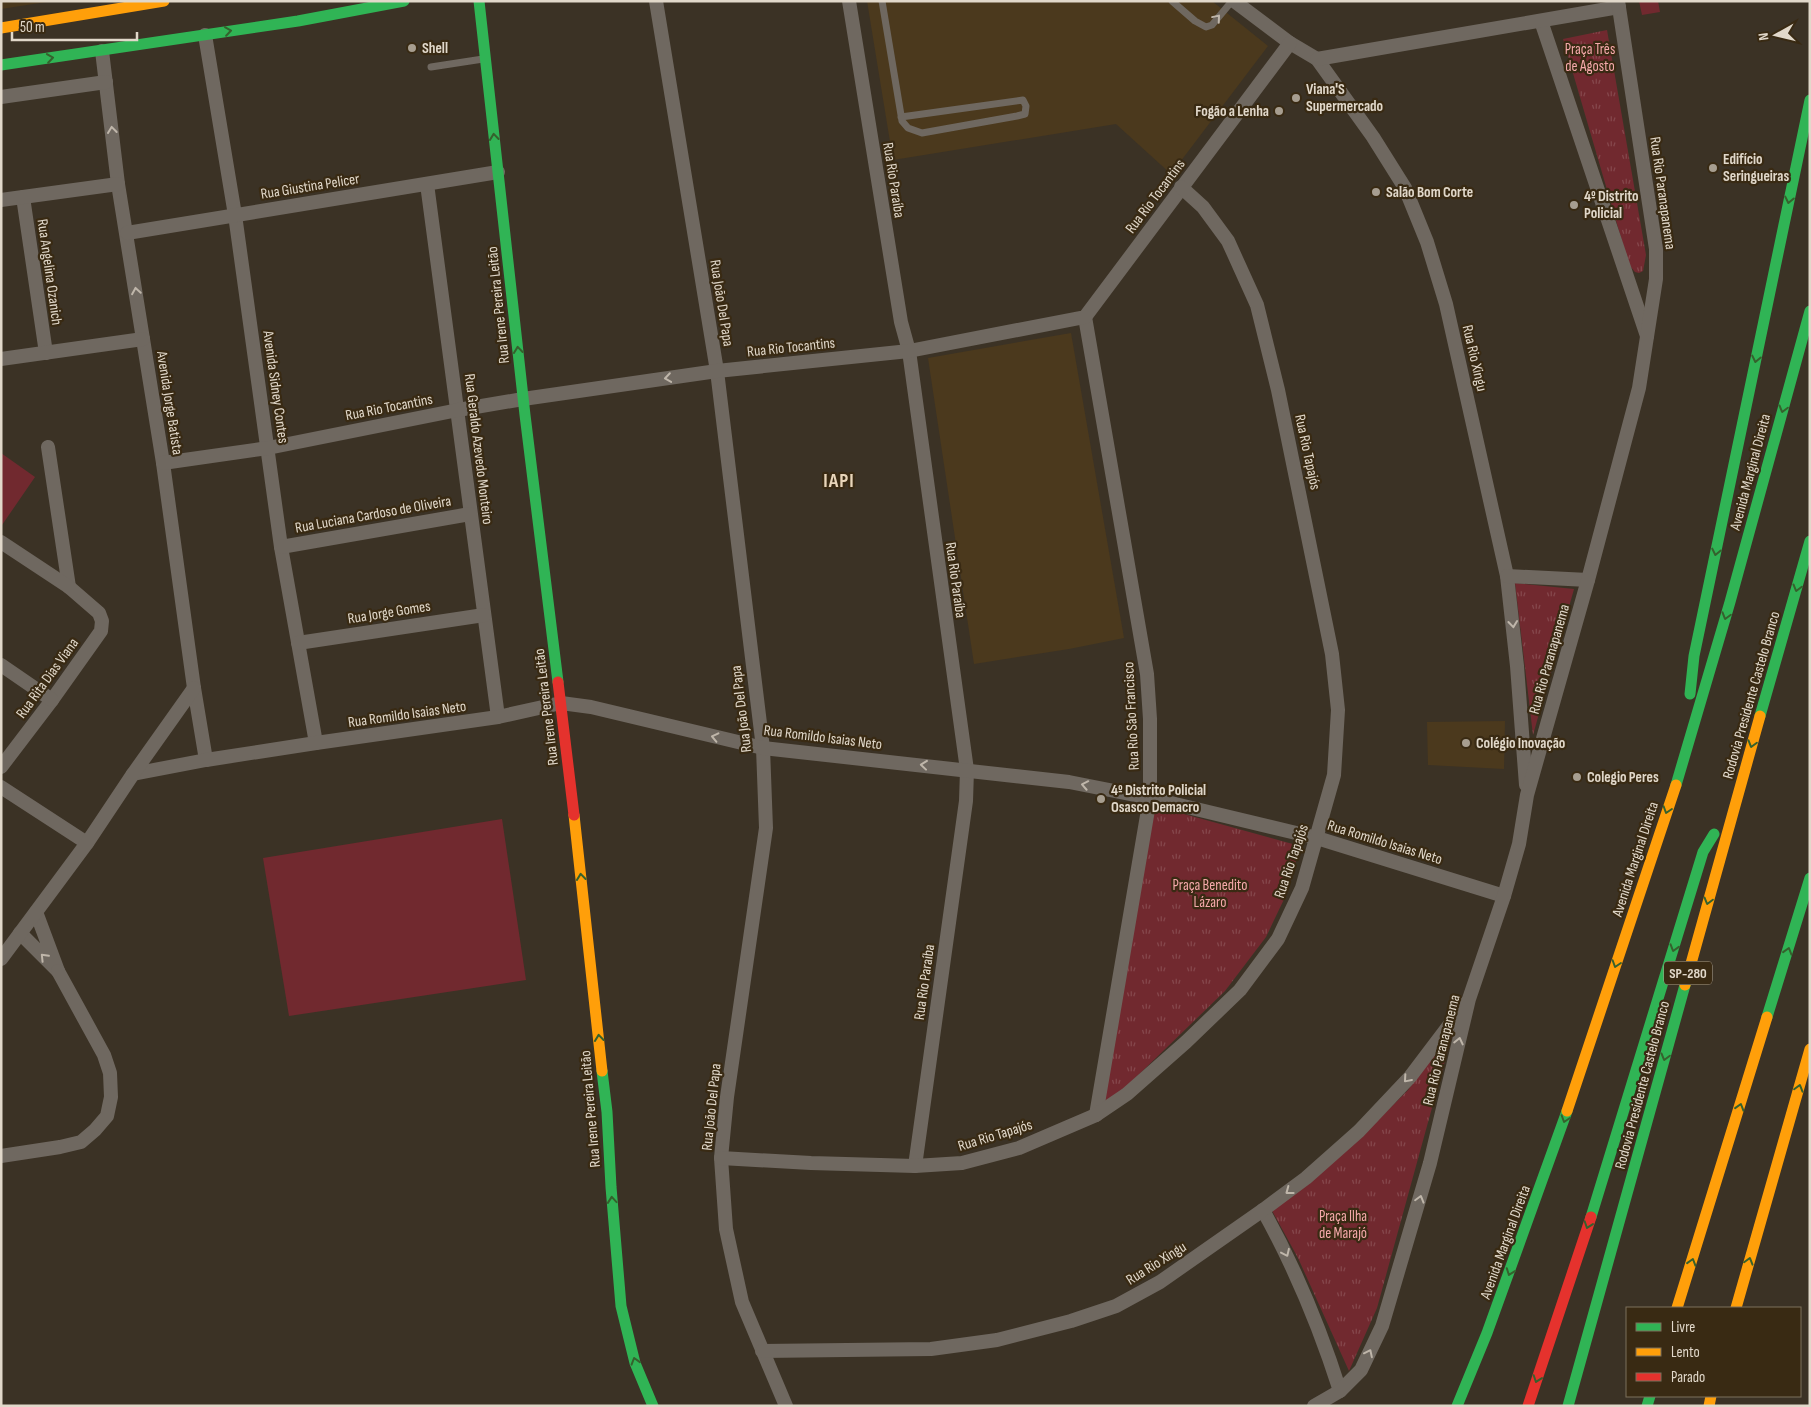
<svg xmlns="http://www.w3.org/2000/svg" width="1811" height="1407" font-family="'Sofia Sans Condensed',sans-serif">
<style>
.built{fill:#4b391d}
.grass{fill:#71292f}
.park{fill:url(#park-tufts)}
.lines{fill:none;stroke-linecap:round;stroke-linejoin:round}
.lane{stroke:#6f6860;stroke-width:7}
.street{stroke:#6f6860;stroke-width:14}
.fast{stroke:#30b455;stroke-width:11}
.slow{stroke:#ff9f0a;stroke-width:11}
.jam{stroke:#e5322d;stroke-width:11}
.oneway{stroke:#bfb6aa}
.oneway2{stroke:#35612d}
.poi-dot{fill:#a79e90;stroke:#392a13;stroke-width:2}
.labels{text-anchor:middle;stroke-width:4.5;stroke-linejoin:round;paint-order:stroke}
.shield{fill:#392a13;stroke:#afa493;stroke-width:1}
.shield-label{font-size:14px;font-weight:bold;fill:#e1d8ca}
.poi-label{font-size:15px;font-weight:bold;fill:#e1d8ca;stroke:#392a13;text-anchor:start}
.park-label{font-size:15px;fill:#f6a9ab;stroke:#392a13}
.street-label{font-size:15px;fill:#e1d8ca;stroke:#392a13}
.district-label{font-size:20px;font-weight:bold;letter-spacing:1px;fill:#e8d5ba;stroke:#392a13}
</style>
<defs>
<pattern id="park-tufts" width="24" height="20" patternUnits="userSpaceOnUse" patternTransform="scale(1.25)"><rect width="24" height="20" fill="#71292f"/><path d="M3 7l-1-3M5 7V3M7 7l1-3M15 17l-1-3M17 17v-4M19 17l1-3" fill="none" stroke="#85474c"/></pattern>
</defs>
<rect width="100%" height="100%" fill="#3b3225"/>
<g class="built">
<polygon points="1,1 53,1 1,9"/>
<polygon points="867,1 1212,1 1268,46 1171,174 1116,124 893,160"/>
<polygon points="1071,333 1124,638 1069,649 974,664 928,358"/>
<polygon points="1505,721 1504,769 1428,765 1427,722"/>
</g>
<g class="grass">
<polygon points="1639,1 1658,1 1660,12 1642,15"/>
<polygon points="1,453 35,477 2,525 1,525"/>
<polygon points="502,819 526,980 289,1016 263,858"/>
</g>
<g class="park">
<polygon points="1607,30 1646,255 1643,271 1639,273 1635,272 1629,265 1563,39"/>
<polygon points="1515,583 1574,589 1533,735"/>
<polygon points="1155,806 1300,846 1287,893 1266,937 1225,991 1127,1086 1102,1105"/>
<polygon points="1455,1024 1377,1308 1349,1371 1298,1258 1270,1207 1359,1139 1408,1090"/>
</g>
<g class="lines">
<g class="lane">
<polyline points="882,1 902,121 908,128 922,133 1017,116 1025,114 1026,106 1023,100 901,117"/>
<polyline points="1172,1 1195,21 1206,27 1212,25 1232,1"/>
<polyline points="431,67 483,59"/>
</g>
<g class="street">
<polyline points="656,1 717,371 763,748 766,828 727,1097 721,1158 726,1229 742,1302 786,1406"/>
<polyline points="849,1 901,322 909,351 967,770 966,801 915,1166"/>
<polyline points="1234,1 1290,43 1317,59 1373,137 1405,188 1427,242 1446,304 1507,576 1517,666 1526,785"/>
<polyline points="1541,21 1647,336"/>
<polyline points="205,35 235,215 281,547 316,743"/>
<polyline points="102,51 118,184 163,463 194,688 206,760"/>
<polyline points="1317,59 1619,7"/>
<polyline points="1,97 106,82"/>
<polyline points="427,184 498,717"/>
<polyline points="23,197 46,353"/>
<polyline points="1,200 118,184"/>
<polyline points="127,233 498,172"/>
<polyline points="1085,317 1147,674 1150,719 1150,798 1096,1115"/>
<polyline points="1,359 143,339"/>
<polyline points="48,447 69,587"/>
<polyline points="163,463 268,448 458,410 523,399 717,371 909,351 1085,317 1290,43"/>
<polyline points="1,542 69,587 99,613 102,621 101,631 52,700 1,767"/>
<polyline points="281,547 470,514"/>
<polyline points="1507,576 1588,580"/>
<polyline points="298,643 484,615"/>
<polyline points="1,665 52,700"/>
<polyline points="133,774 206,760 316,743 498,717 561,703 591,707 763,748 1069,782 1150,798 1317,838 1504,896"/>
<polyline points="1,787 87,843"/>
<polyline points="20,933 58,971 36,912"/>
<polyline points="1,959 87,843 133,774 194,688"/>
<polyline points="1,1156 60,1147 81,1142 95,1130 107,1116 111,1097 110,1073 104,1055 58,971"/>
<polyline points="721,1158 811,1163 915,1166 962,1163 1019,1148 1096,1115 1127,1094 1186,1042 1240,990 1278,939 1302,888 1334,775 1338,710 1332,654 1278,390 1257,305 1228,241 1203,207 1181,187"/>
<path d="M1263 1210C1295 1268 1320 1328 1340 1391"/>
<polyline points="762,1351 931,1349 997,1340 1071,1321 1116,1306 1160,1282 1263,1210 1306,1178 1359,1131 1410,1077 1466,1003"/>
<polyline points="1314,1406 1340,1391 1361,1370 1382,1326 1430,1163 1469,999 1504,896 1519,844 1527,795 1588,580 1639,388 1656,279 1656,249 1618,1"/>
</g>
<g class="fast">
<polyline points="479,1 525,415 558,682"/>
<polyline points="1,65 298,21 404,1"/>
<polyline points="1690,694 1694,656 1810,100"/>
<polyline points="1760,716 1810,541"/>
<polyline points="1676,785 1730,602 1810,311"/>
<polyline points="1767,1017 1810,878"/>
<polyline points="602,1071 607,1112 611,1187 621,1306 635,1363 653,1406"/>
<polyline points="1591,1217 1703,852 1714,834"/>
<polyline points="1457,1406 1487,1333 1567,1111"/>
<polyline points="1568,1406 1685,985"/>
<polyline points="1647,1406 1650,1396"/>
</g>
<g class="slow">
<polyline points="1,28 164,1"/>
<polyline points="574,815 602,1071"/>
<polyline points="1685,985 1760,716"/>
<polyline points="1567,1111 1676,785"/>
<polyline points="1677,1308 1767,1017"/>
<polyline points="1736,1308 1810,1049"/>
<polyline points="1709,1406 1711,1396"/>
</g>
<g class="jam">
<polyline points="558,682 574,815"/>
<polyline points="1528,1406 1591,1217"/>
</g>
</g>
<defs><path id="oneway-chevron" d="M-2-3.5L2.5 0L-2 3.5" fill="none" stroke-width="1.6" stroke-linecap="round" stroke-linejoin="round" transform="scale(1.25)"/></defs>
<g class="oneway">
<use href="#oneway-chevron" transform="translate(1217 18) rotate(-50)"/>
<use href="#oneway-chevron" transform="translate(112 130) rotate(-97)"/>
<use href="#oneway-chevron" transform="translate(136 291) rotate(-99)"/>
<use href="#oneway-chevron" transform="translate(668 378) rotate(172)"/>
<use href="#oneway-chevron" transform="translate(1513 624) rotate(84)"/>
<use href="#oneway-chevron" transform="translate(715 737) rotate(-167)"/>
<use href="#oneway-chevron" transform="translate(924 765) rotate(-174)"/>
<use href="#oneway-chevron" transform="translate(1085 785) rotate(-169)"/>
<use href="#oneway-chevron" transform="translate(44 957) rotate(-134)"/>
<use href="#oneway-chevron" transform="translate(1459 1041) rotate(-77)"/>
<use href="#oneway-chevron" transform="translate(1407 1079) rotate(131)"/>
<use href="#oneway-chevron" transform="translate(1289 1191) rotate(143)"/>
<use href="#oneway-chevron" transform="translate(1420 1199) rotate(-74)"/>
<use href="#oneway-chevron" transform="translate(1286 1253) rotate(65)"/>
<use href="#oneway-chevron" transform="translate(1369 1353) rotate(-64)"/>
</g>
<g class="oneway2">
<use href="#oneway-chevron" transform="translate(228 31) rotate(-8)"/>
<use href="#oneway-chevron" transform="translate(50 58) rotate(-8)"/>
<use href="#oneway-chevron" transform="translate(494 137) rotate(-96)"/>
<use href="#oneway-chevron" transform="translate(1789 200) rotate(102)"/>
<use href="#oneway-chevron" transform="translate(518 350) rotate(-96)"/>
<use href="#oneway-chevron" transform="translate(1756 359) rotate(102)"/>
<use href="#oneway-chevron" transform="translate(1783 409) rotate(105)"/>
<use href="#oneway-chevron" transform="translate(1716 552) rotate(102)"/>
<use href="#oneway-chevron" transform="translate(1797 588) rotate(105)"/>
<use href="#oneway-chevron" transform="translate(1726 616) rotate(106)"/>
<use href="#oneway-chevron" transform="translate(1752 744) rotate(106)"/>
<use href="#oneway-chevron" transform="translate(1667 810) rotate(108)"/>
<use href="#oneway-chevron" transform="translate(581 877) rotate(-96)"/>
<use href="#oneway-chevron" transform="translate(1708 901) rotate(105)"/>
<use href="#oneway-chevron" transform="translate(1674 948) rotate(107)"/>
<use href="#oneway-chevron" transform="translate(1788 951) rotate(-73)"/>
<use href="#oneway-chevron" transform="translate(1616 964) rotate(108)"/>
<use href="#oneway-chevron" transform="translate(599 1038) rotate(-96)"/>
<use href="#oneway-chevron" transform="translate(1665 1057) rotate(105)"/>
<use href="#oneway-chevron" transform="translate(1799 1088) rotate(-74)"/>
<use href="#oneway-chevron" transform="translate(1740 1107) rotate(-73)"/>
<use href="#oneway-chevron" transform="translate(1565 1119) rotate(108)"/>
<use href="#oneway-chevron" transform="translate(612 1200) rotate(-95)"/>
<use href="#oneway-chevron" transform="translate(1588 1225) rotate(109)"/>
<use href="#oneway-chevron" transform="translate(1749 1261) rotate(-74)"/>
<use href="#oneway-chevron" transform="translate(1692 1262) rotate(-73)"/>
<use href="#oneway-chevron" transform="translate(1510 1272) rotate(110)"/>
<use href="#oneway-chevron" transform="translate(635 1361) rotate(-107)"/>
<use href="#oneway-chevron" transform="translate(1537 1379) rotate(109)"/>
</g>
<g class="poi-dot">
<circle cx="412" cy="48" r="5"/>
<circle cx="1296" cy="98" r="5"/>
<circle cx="1279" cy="111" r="5"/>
<circle cx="1713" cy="168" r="5"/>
<circle cx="1376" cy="192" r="5"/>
<circle cx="1574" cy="205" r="5"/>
<circle cx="1466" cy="743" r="5"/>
<circle cx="1577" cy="777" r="5"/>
<circle cx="1101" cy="799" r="5"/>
</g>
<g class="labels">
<rect class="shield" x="1664" y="961.5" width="48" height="23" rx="4"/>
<g class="shield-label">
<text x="1688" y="978">SP-280</text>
</g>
<g class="poi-label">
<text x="422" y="53">Shell</text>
<text x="1306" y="94">Viana'S<tspan x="1306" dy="17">Supermercado</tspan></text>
<text x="1269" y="116" text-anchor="end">Fogão a Lenha</text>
<text x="1723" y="164">Edifício<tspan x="1723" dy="17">Seringueiras</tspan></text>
<text x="1386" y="197">Salão Bom Corte</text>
<text x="1584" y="201">4º Distrito<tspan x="1584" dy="17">Policial</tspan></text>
<text x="1476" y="748">Colégio Inovação</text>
<text x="1587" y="782">Colegio Peres</text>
<text x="1111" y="795">4º Distrito Policial<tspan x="1111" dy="17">Osasco Demacro</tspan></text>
</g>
<g class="park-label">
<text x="1590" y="54">Praça Três<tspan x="1590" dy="17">de Agosto</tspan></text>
<text x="1210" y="890">Praça Benedito<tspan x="1210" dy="17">Lázaro</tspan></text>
<text x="1343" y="1221">Praça Ilha<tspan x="1343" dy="17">de Marajó</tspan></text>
</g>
<g class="street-label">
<text transform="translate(894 180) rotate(81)" y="5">Rua Rio Paraíba</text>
<text transform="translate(310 186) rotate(-9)" y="5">Rua Giustina Pelicer</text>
<text transform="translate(1663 193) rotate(82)" y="5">Rua Rio Paranapanema</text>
<text transform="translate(1155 196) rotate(-53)" y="5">Rua Rio Tocantins</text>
<text transform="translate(50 272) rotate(82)" y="5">Rua Angelina Ozanich</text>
<text transform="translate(722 303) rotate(81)" y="5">Rua João Del Papa</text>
<text transform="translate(498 305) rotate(-96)" y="5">Rua Irene Pereira Leitão</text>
<text transform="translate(791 347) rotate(-6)" y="5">Rua Rio Tocantins</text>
<text transform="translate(1475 358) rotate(77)" y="5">Rua Rio Xingu</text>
<text transform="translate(276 387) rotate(82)" y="5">Avenida Sidney Contes</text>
<text transform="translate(170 403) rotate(81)" y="5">Avenida Jorge Batista</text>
<text transform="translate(389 407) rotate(-11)" y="5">Rua Rio Tocantins</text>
<text transform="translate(479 449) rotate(83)" y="5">Rua Geraldo Azevedo Monteiro</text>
<text transform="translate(1308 452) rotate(78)" y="5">Rua Rio Tapajós</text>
<text transform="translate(1750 472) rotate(-75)" y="5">Avenida Marginal Direita</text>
<text transform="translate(373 514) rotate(-10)" y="5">Rua Luciana Cardoso de Oliveira</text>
<text transform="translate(956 580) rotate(82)" y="5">Rua Rio Paraíba</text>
<text transform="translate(389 612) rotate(-9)" y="5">Rua Jorge Gomes</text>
<text transform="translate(1549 659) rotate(-74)" y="5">Rua Rio Paranapanema</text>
<text transform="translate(47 678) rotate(-54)" y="5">Rua Rita Dias Viana</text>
<text transform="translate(1751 695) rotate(-74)" y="5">Rodovia Presidente Castelo Branco</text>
<text transform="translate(546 707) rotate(-97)" y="5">Rua Irene Pereira Leitão</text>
<text transform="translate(741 709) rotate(-97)" y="5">Rua João Del Papa</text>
<text transform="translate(407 714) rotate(-8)" y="5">Rua Romildo Isaias Neto</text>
<text transform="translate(1131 716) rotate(-93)" y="5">Rua Rio São Francisco</text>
<text transform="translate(823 737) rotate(7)" y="5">Rua Romildo Isaias Neto</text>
<text transform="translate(1385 842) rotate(17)" y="5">Rua Romildo Isaias Neto</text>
<text transform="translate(1635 859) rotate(-72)" y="5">Avenida Marginal Direita</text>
<text transform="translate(1291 861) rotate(-71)" y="5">Rua Rio Tapajós</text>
<text transform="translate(924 982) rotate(-82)" y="5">Rua Rio Paraíba</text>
<text transform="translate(1441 1050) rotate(-76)" y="5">Rua Rio Paranapanema</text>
<text transform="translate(1642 1085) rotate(-75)" y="5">Rodovia Presidente Castelo Branco</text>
<text transform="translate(711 1107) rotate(-84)" y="5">Rua João Del Papa</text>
<text transform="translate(590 1109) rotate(-95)" y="5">Rua Irene Pereira Leitão</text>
<text transform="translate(995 1135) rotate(-17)" y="5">Rua Rio Tapajós</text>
<text transform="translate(1505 1242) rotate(-70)" y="5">Avenida Marginal Direita</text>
<text transform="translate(1156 1263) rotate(-32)" y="5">Rua Rio Xingu</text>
</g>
<g class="district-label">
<text x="839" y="487">IAPI</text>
</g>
</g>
<rect width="1811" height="1407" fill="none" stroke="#e1d8ca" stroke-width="5"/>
<rect x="1626" y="1307" width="175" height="90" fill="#392a13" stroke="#7c705c"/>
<rect x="1636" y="1323" width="25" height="8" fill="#30b455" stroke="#7c705c"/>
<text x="1671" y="1332" font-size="15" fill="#e1d8ca">Livre</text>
<rect x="1636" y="1348" width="25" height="8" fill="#ff9f0a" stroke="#7c705c"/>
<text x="1671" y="1357" font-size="15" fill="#e1d8ca">Lento</text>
<rect x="1636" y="1373" width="25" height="8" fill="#e5322d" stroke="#7c705c"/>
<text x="1671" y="1382" font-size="15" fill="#e1d8ca">Parado</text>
<g transform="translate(1776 35) rotate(262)" stroke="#392a13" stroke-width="4" paint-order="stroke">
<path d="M0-4L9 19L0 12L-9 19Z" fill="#e1d8ca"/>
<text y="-8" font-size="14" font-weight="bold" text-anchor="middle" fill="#e1d8ca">N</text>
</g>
<path d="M12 32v8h125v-8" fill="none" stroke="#e1d8ca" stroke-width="2.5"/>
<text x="20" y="32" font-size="15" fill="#e1d8ca" stroke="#392a13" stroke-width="4" paint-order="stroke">50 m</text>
</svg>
